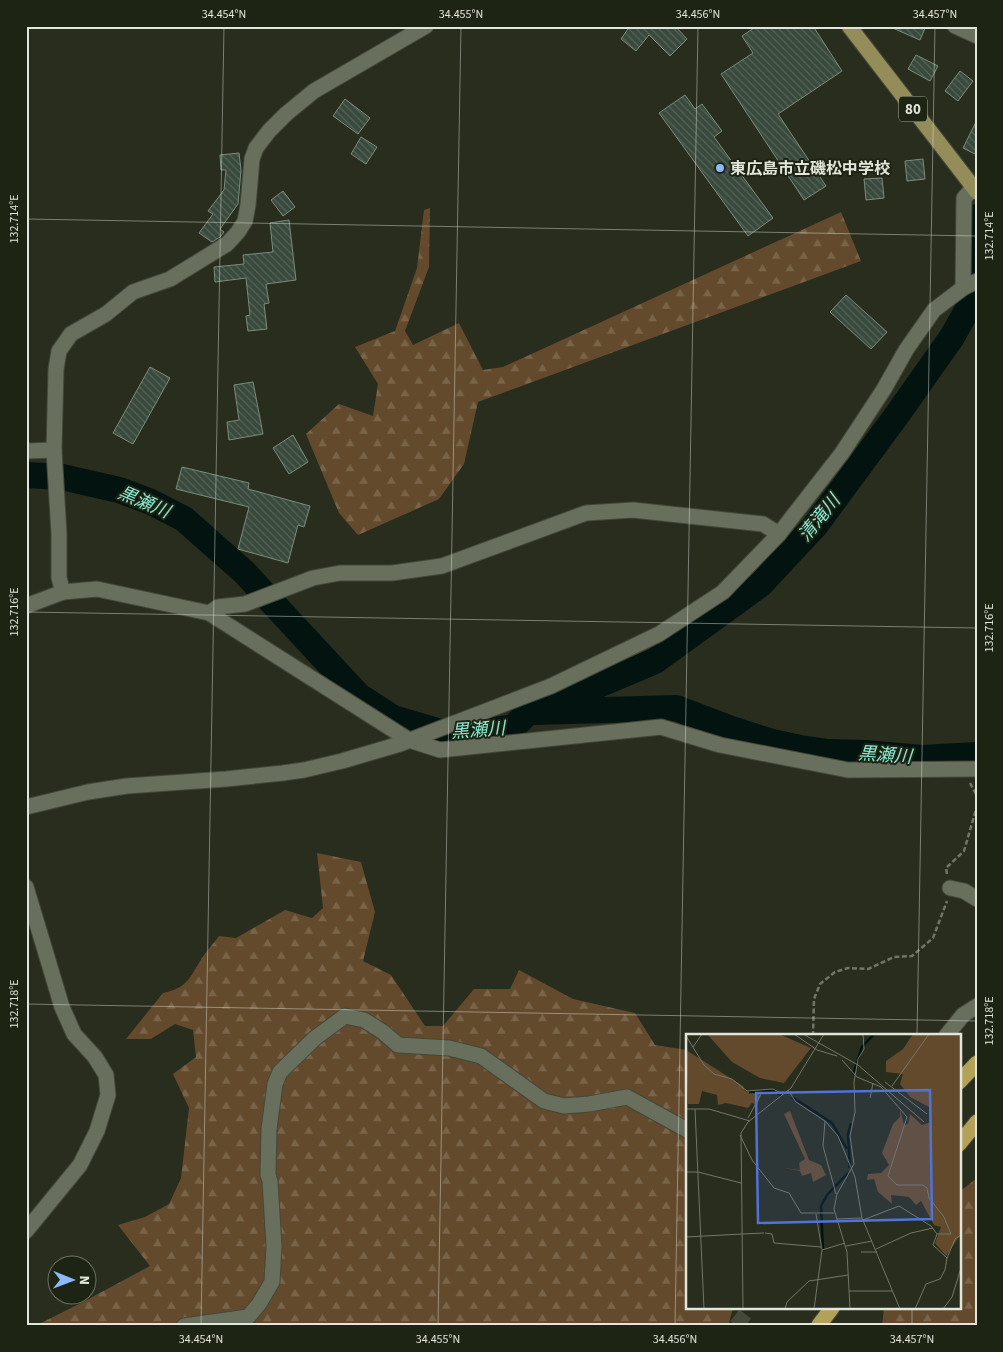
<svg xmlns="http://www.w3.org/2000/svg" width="1003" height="1352" font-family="'Source Sans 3','Noto Sans JP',sans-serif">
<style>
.forest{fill:url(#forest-firs)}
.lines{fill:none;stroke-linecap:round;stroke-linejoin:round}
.river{stroke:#031410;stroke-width:26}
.building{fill:url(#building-back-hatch);stroke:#7b8d7e}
.highway-tunnel{stroke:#44493a;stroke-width:15;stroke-dasharray:15 8;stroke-linecap:butt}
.street-casing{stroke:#43483a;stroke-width:17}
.secondary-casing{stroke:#43483a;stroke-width:17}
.primary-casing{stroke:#43483a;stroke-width:17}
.highway-casing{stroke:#43483a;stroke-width:17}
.path{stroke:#707567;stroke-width:2.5;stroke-dasharray:5 2.5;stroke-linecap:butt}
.street{stroke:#686f5d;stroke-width:15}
.secondary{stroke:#686f5d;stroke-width:15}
.primary{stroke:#948d59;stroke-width:15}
.highway{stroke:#b2a157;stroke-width:15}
.ticks{fill:none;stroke:#e1e5db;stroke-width:1;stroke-opacity:0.45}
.poi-dot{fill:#8bb9fc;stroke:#1e2414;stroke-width:2}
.labels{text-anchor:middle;stroke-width:4;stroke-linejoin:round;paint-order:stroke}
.shield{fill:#1e2414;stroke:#a6ab9f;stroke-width:1}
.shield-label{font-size:15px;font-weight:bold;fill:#e1e5db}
.poi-label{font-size:16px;font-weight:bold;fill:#e1e5db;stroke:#1e2414;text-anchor:start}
.water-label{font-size:18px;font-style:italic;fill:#8be8d2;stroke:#1e2414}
.inset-river{fill:none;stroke:#031410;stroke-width:2.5}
.inset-road{fill:none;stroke:#727769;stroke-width:1}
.view{fill:#4e74d9;fill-opacity:0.15;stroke:#4e74d9;stroke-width:2.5}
.inset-edge{fill:none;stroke:#e1e5db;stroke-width:2.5}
.neatline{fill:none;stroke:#e1e5db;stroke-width:2}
.ticks-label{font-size:12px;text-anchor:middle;fill:#e1e5db}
</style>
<defs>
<pattern id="forest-firs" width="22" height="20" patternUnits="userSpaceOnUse" patternTransform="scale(1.25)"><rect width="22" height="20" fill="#634a2c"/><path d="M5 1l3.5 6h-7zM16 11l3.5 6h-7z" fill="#79644a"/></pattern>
<pattern id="building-back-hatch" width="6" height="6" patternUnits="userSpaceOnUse" patternTransform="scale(1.25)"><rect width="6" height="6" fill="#39493c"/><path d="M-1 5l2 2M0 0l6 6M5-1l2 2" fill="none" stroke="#556358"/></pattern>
</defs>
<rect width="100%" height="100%" fill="#282d1d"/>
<g class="forest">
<polygon points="430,208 429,267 405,331 413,345 459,323 483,370 503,367 841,212 861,261 478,402 464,464 439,499 358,535 339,513 306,434 339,404 373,416 378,384 355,347 395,331 417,268 424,210"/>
<path d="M317 853 361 862 375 912 363 961 391 975 425 1026H443L474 989H510L519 970 573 999 635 1013 655 1045 687 1050V1308H733L729 1323 731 1326H35L83 1302 150 1266 118 1225 145 1217 169 1204 181 1178 189 1108 173 1074 196 1057 193 1030 175 1024 151 1039H126L163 993C188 988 190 977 202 958 207 950 214 943 219 936L236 938 285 910 312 918 323 908Z"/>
<polygon points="977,1178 977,1326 882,1326 884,1308 959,1308 959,1192"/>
</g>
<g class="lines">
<g class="river">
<polyline points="26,475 62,477 119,490 151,502 184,519 244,572 359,696 393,718 444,733 474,733 514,727 527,713 534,712 676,708 731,729 772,742 800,748 828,752 865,753 922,758 977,755"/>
<polyline points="549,706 655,661 761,584 815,526 897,415 952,337 970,305 977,217"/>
</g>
</g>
<g class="building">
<polygon points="630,26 675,26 687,39 670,56 649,35 636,51 621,39"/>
<polygon points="757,26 813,26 842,71 778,114 826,186 804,200 721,74 753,53 742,36"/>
<polygon points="888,26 926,26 920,40"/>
<polygon points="916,55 938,66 930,81 908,69"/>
<polygon points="960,71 973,81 958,101 945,91"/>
<polygon points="685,95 695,109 702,104 722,131 714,137 773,218 748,236 659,113"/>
<polygon points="345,99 370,118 358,134 333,116"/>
<polygon points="977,120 977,155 963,148"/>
<polygon points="361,137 377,147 366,164 351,154"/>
<polygon points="239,153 241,170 238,204 220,229 224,232 220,237 212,242 199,233 213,214 208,211 224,190 226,170 221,170 220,155"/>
<polygon points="923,159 925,179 907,181 905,161"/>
<polygon points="882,178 884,198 866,200 864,179"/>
<polygon points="283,191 295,207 283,216 271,200"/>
<polygon points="289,220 296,280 266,284 269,303 264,304 267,329 248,331 246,316 250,315 246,278 215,282 214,267 244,264 243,255 273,252 270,223"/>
<polygon points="846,295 887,332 871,349 830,312"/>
<polygon points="150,367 170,378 133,444 113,433"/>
<polygon points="253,382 263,434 229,440 227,422 239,420 234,385"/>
<polygon points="293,435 308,462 289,474 273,448"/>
<polygon points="182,467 249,483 248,489 310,506 304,527 298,525 288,563 238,549 249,507 176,489"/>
</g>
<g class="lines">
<polyline class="highway-tunnel" points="736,1326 750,1308"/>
<g class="street-casing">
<g id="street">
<polyline points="955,26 977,36"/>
<polyline points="963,288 964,198 973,188"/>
<polyline points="26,451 54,450"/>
<polyline points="63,592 59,578 59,534 54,450 56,369 59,351 71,334 106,314 133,292 170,279 227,244 238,232 245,221 248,205 252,159 256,148 269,131 286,114 314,91 426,26"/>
<polyline points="26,606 63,592 97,589 209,613 409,740 440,750 661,727 720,745 848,770 977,769"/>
<polyline points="209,613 218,607 245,604 313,578 340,573 392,573 442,566 586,513 633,510 763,524 779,534"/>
<polyline points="26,887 62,1007 74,1034 95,1057 106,1075 108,1095 97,1131 80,1165 26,1231"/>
<polyline points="950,888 964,891 977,899"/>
<polyline points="946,1036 963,1015 977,1006"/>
<polyline points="184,1326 248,1317 259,1304 272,1282 274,1246 270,1181 268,1175 269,1129 275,1084 280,1072 315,1038 345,1016 364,1020 383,1032 398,1045 449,1048 481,1056 544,1101 564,1106 589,1104 627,1097 687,1130"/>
</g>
</g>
<g class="secondary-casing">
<polyline id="secondary" points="26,807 88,792 127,786 226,779 283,773 304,770 342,761 400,744 551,686 659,634 723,592 779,534 842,453 884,389 906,350 934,310 963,288 977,281"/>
</g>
<g class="primary-casing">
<polyline id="primary" points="849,26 977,192"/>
</g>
<g class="highway-casing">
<g id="highway">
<polyline points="959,1082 977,1063"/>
<polyline points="959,1144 977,1122"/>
<polyline points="819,1325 832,1308"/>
</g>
</g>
<g class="path">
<polyline points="970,783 977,796"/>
<polyline points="947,874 946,868 964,851 977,806"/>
<polyline points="813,1036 814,999 820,984 835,972 848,968 868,969 894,957 912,956 933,938 947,901"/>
</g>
<use href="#street" class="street"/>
<use href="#secondary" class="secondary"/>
<use href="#primary" class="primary"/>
<use href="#highway" class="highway"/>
</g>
<path class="ticks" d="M26 219 977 236M26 612 977 628M26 1004 977 1021M917 1036 935 26M201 1326 224 26M438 1326 461 26M675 1326 698 26M912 1326V1308"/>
<circle class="poi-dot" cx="720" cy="168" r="5"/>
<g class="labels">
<rect class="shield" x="899" y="96.5" width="28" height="25" rx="4"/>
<g class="shield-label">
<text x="913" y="114">80</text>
</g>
<g class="poi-label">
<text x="730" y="174">東広島市立磯松中学校</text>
</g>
<g class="water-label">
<text transform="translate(144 502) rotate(23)" y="6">黒瀬川</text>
<text transform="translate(819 518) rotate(-51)" y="6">清滝川</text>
<text transform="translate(478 730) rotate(-4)" y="6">黒瀬川</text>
<text transform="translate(885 755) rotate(4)" y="6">黒瀬川</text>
</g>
</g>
<g transform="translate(686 1034)">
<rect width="275" height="275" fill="#282d1d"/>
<path d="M21 0H93L125 14 98 49 74 44 46 28ZM227 0H275V200L260 222 249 209 255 193 248 191 235 167 230 171 223 163 205 161 206 170 192 158 188 145 181 146 182 140 195 139 203 131 196 119 207 90 214 83V75L218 91 222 90 224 80 236 91 245 88V74L224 63 214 50 217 40 200 38V27L217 15ZM0 16 57 52 59 57 75 61 71 71 66 69 62 74 40 69 32 71 31 61 16 57 13 70H2ZM104 77 123 126 135 131 140 141 127 148 125 139 116 142 114 137 98 134 114 136 113 129 119 125 98 80Z" fill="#634a2c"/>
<path class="inset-river" d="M167 41 176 13 188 0M63 58 88 57 95 61M106 63 146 89 161 115M164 134 162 100 165 89M137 217 135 172 141 161 162 139"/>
<path class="inset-road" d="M108 0 131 16 151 22M117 0 172 31 238 88M0 2 18 31 28 40 46 45 61 57 87 55 97 60M7 13 16 0M156 26 171 43 195 53 221 83 202 142 211 151H237L241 154 243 164 258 183 265 200H251L245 192 213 172 177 186M199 48 241 80M206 52 243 0M102 56 110 68 139 87 152 102 169 143 176 184 214 275M184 64 187 49M0 75H23L64 87M9 75 18 275M62 84 76 58M139 87 137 112 150 160M54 101 66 126 88 154 103 159 115 179H148M0 138H12L55 149M150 185 176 184M79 199 86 200 88 209 135 213M56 200 78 199M0 203 56 200M160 212 186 207M190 215 225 199 247 194M136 216 159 209M175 218H191M261 224 269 205 275 201M163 257H206M57 275 55 99 62 88 105 54 138 0M99 275 101 268 123 247 162 241M128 275 136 216 130 180M164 275 161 218 148 175 151 160 168 130 164 102 169 78 168 48 172 25 178 15 177 0M229 275 240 250 254 245 259 236 261 224 247 211 251 200M257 275 266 263 275 234"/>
<path class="view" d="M244 56 246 185 72 189 70 59Z"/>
<rect width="275" height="275" class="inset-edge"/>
</g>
<rect width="1003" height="1352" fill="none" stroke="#1e2414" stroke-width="55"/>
<g transform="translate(72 1280) rotate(91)"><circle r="24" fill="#1e2414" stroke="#6c7164"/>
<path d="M0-4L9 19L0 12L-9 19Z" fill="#8bb9fc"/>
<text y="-8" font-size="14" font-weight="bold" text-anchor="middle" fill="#e1e5db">N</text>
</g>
<rect x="28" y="28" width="948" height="1296" class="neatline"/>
<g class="ticks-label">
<text x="224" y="18">34.454°N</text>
<text x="461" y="18">34.455°N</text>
<text x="698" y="18">34.456°N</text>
<text x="935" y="18">34.457°N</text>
<text transform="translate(14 219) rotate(-90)" y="4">132.714°E</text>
<text transform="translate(989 236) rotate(-90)" y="4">132.714°E</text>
<text transform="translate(14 612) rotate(-90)" y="4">132.716°E</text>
<text transform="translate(989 628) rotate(-90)" y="4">132.716°E</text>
<text transform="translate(14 1004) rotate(-90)" y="4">132.718°E</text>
<text transform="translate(989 1021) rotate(-90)" y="4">132.718°E</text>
<text x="201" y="1343">34.454°N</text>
<text x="438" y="1343">34.455°N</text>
<text x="675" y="1343">34.456°N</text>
<text x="912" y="1343">34.457°N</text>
</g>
</svg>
